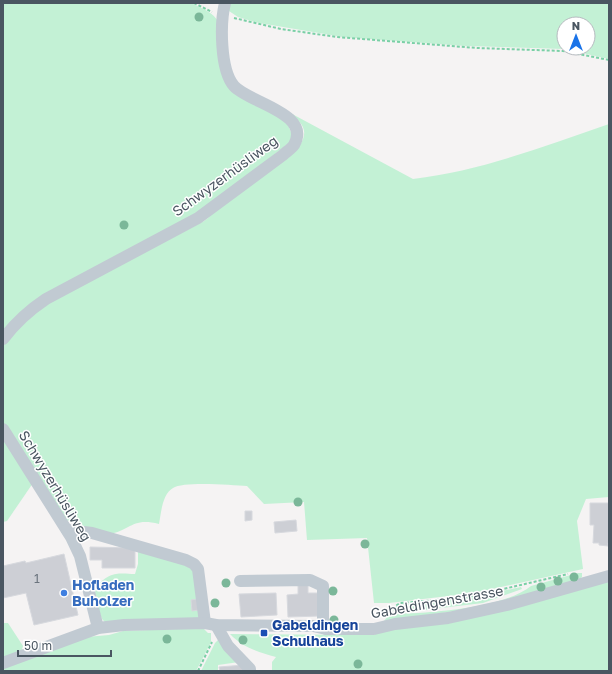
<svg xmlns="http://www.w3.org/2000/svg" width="612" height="674" font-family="'Golos Text',sans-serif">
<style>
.green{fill:#c3f1d5;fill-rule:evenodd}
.building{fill:#cdcfd5;stroke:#d7d9de}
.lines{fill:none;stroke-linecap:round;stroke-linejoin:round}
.path{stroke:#7ad0a6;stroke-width:2;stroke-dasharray:3 2;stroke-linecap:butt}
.minor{stroke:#c1cad2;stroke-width:12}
.tree{fill:#7bb799}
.shop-dot{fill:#3f7fe0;stroke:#fff;stroke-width:1.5}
.transit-dot{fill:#1a4fb4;stroke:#fff;stroke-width:1.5}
.labels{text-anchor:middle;stroke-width:3;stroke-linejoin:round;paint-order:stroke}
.number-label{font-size:12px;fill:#6b747e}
.street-label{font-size:14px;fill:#4a5661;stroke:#fff}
.shop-label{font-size:14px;font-weight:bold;fill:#366cbe;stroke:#fff;text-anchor:start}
.transit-label{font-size:14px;font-weight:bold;fill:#164399;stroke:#fff;text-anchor:start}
</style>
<rect width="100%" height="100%" fill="#f5f3f3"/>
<g class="green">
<path d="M3 3H191C201 8 214 12 219 23L227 80 285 118 294 139 200 213 44 296 3 337Z"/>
<path d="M229 3H609V59L564 49 466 46 343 37 259 23 238 17 229 11ZM564 24H588V48H564Z"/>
<path d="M281 108 413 179C481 171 545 146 609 124V497L586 499 577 521 583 569 474 593 389 603H374L367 538 307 540 304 502 264 504 247 486C232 485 183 481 173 488 162 494 161 514 159 524 131 517 131 531 109 534L75 524 64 519 3 423V346L18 327 36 309 204 221 208 218 212 213 300 145C312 126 296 118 281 108Z"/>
<polygon points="3,434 33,483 7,521 3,522"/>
<path d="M138 547 172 558 195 571 200 616 197 619 105 622 102 619C99 611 94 600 95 592 95 584 108 575 116 574 122 573 129 574 135 574L138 564Z"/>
<path d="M578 573H582V577L576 582 485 607 384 621 390 614H392C429 613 502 609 531 586Z"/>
<path d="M609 580V671H272V662L276 657C259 652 243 648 230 634L375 635V632Z"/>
<polygon points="521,587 522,589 483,603 424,610 393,611 396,606 401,605 479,596"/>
<polygon points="3,623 8,623 23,646 21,652 3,661"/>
<polygon points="203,628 208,633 211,633 211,642 196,671 3,671 3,667 86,637 109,635 123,631"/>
<polygon points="219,639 239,662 218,665 218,671 201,671 215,643"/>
</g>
<g class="building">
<polygon points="590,503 609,503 609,543 608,543 608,546 599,545 599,543 593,543 594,525 590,525"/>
<polygon points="245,511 252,511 252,520 245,521"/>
<polygon points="296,520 297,531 275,533 274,522"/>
<polygon points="90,547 135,548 135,568 102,568 102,560 90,560"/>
<polygon points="64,554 78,615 34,625 26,593 3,598 3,566 25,561 26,563"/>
<polygon points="298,584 308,584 308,593 320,593 320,616 288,617 287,595 298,594"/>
<polygon points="276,593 277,615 241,617 239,594"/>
<polygon points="197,599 199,610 192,611 191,600"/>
<polygon points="244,665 245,671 220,671 219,667"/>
</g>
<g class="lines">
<g class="path">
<polyline points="194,3 212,12"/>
<polyline points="234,18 281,29 337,37 477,48 563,51 609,60"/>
<polyline points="390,613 393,608 400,603 460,598 486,593 568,574"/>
<polyline points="198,671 212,642"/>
</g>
<g class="minor">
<path d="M3 339C16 322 28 311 46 299L198 218 283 155C286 152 291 149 294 145 312 113 249 103 234 86 220 70 220 23 225 3"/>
<polyline points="3,429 71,537 80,556 98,628"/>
<polyline points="67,530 92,533 186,560 194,564 198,569 205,623"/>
<polyline points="240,581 310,580 323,586 323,619 326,629"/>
<polyline points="216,625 228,646 250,669 250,671"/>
<polyline points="3,663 98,628 124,625 205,623 216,625 313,626 326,629 374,629 395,624 448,618 507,605 609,576"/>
</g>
</g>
<g class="tree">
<circle cx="199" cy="17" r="4.5"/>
<circle cx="124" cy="225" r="4.5"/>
<circle cx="298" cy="502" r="4.5"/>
<circle cx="365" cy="544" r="4.5"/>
<circle cx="574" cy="577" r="4.5"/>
<circle cx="558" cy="581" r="4.5"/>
<circle cx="226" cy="583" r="4.5"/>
<circle cx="541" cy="587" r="4.5"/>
<circle cx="333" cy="591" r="4.5"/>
<circle cx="215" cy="603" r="4.5"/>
<circle cx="334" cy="620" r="4.5"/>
<circle cx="167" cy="639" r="4.5"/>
<circle cx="243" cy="640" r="4.5"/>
<circle cx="358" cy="664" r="4.5"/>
</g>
<circle class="shop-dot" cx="64" cy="593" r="4"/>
<rect class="transit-dot" x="260" y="629" width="8" height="8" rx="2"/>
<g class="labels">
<g class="number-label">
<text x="37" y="583">1</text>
</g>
<g class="street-label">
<text transform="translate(225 176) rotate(-36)" y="5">Schwyzerhüsliweg</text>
<text transform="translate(55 486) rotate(59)" y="5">Schwyzerhüsliweg</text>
<text transform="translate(437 602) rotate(-10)" y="5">Gabeldingenstrasse</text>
</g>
<g class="shop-label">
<text x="72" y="590">Hofladen<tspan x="72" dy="16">Buholzer</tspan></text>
</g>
<g class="transit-label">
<text x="272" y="630">Gabeldingen<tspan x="272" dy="16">Schulhaus</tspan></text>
</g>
</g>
<rect width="612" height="674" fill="none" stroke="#4a5661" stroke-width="8"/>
<g transform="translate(576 36)"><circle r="19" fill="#ffffff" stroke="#b7bbc0"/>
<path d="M0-3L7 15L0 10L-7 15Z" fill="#1a73e8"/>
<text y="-6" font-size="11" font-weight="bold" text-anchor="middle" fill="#4a5661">N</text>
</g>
<path d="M18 650v6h93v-6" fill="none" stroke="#4a5661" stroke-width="2"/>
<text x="24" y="650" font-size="12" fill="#4a5661" stroke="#ffffff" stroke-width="3" paint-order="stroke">50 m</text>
</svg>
